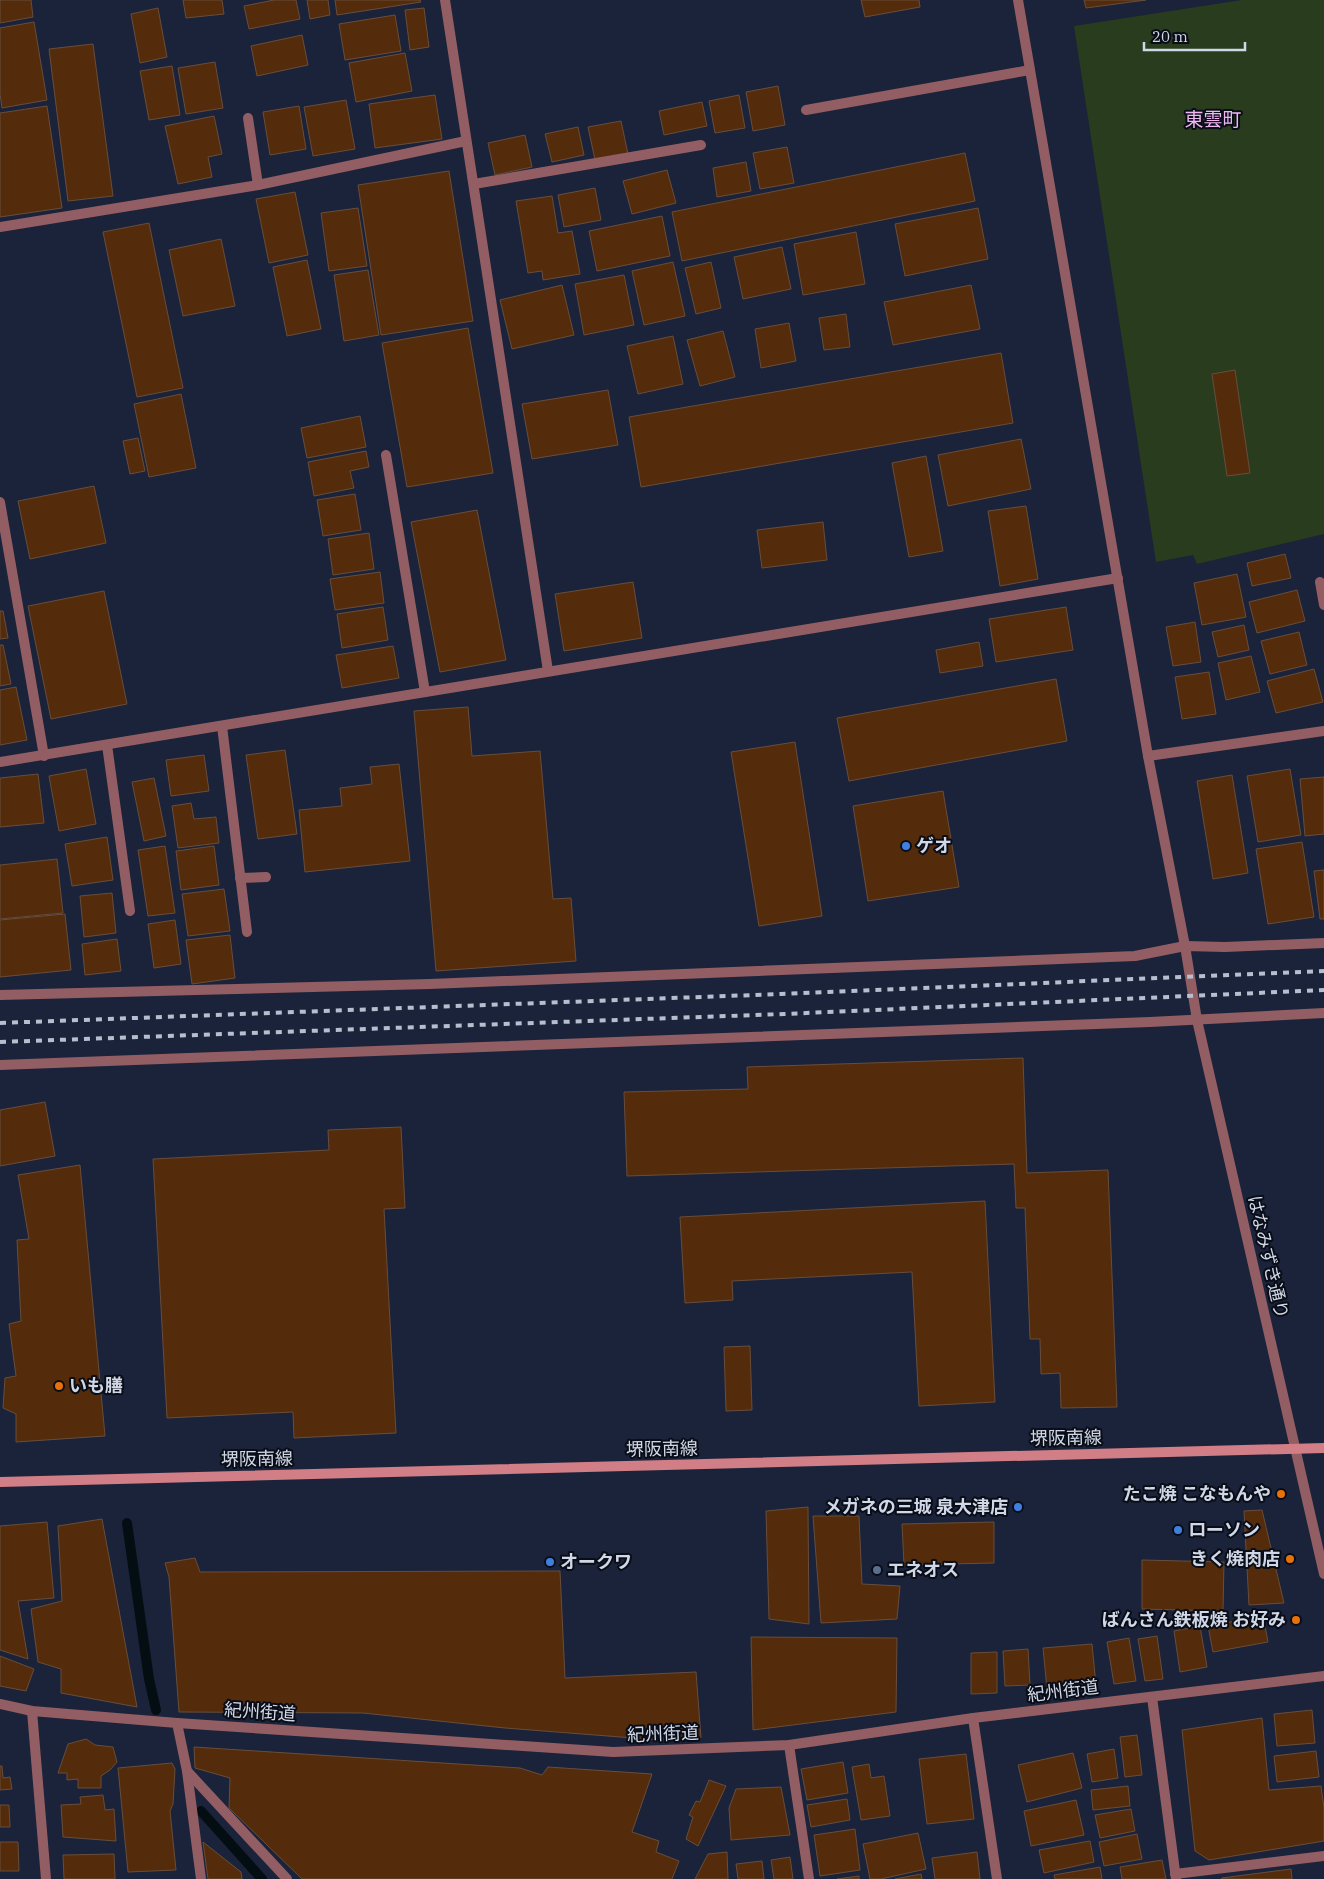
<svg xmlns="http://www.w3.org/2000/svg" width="1324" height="1879" font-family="'IBM Plex Serif','Noto Sans JP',serif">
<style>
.green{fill:#293c1d}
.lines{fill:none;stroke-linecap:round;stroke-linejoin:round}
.stream{stroke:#040e12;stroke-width:10}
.building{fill:#552c0b;stroke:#684d3b}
.service{stroke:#925e63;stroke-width:10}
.minor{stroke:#925e63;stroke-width:10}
.tertiary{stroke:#925e63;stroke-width:10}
.secondary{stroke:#d27e86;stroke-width:10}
.rail{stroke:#b7bfcf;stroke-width:4;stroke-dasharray:6 6;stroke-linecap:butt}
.shop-dot{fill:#3f7fe0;stroke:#090d17;stroke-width:2}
.food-dot{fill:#e8710a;stroke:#090d17;stroke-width:2}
.service-dot{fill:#5c6f8a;stroke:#090d17;stroke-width:2}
.labels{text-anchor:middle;stroke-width:4;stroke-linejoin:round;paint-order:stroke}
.poi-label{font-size:18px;font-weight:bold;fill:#d0d7e6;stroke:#090d17;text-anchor:start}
.street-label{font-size:18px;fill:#d0d7e6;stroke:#090d17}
.neighbourhood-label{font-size:19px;fill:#efb7f2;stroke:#090d17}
</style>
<rect width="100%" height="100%" fill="#1a233a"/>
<polygon class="green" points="1242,0 1324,0 1324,534 1197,564 1193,555 1156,562 1074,26"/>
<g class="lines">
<g class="stream">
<polyline points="127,1523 149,1679 156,1710"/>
<polyline points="201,1811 262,1879"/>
</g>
</g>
<g class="building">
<polygon points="0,0 31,0 33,17 0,23"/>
<polygon points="183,0 222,0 224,14 186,18"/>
<polygon points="274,0 296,0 300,19 249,29 244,6"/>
<polygon points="307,0 328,0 330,15 310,19"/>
<polygon points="335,0 420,0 421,2 337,15"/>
<polygon points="861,0 919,0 920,7 865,17"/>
<polygon points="1084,0 1146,0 1086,8"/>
<polygon points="158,8 167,57 140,63 131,14"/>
<polygon points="424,8 429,47 410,50 405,10"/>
<polygon points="395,15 401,51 345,60 339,24"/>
<polygon points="34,22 47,100 2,108 0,94 0,28"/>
<polygon points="302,35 308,65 257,76 251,46"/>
<polygon points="93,44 113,196 68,201 49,49"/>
<polygon points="405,53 412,91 356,102 349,63"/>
<polygon points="215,62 223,108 186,114 178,68"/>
<polygon points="172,66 180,115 149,120 140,71"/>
<polygon points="778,86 785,125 753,131 746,92"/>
<polygon points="435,95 442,139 375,148 369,104"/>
<polygon points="739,95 745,128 715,133 709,101"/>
<polygon points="346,100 355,149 313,156 304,107"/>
<polygon points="702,102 707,126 664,135 659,111"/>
<polygon points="47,106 62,208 0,217 0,113"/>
<polygon points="299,106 306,149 270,155 263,112"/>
<polygon points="214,116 222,154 208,157 212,177 178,184 165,126"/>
<polygon points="621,121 628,154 595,160 588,127"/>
<polygon points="578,127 584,155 552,162 545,134"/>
<polygon points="525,135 532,167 495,175 488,143"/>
<polygon points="787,147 794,183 760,189 753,153"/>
<polygon points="965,153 975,201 682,261 672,212"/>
<polygon points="746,162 751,191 717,197 713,168"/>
<polygon points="667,170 676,203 632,214 623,181"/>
<polygon points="449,171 473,321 381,335 358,185"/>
<polygon points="595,188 601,220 564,227 558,195"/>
<polygon points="295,192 308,255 269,263 256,199"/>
<polygon points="552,196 558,233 572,231 580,274 543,280 542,271 528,273 516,201"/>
<polygon points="358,208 367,266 329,271 321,213"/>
<polygon points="978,208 988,259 905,276 895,224"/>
<polygon points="662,216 670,256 597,271 589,231"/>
<polygon points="149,223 183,388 137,397 103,232"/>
<polygon points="856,232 865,284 803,295 794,244"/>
<polygon points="221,239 235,306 183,316 169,250"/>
<polygon points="782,247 791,289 743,299 734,257"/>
<polygon points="307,260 321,329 287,336 273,267"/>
<polygon points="673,262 685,316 644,325 632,271"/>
<polygon points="711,262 721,308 696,314 685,268"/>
<polygon points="368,270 379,335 344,341 334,275"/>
<polygon points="624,275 634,325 584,335 575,284"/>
<polygon points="562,285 574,335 512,349 500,300"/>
<polygon points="971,285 980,329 893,345 884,302"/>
<polygon points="846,314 850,347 824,350 819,318"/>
<polygon points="789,323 796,361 761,368 755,329"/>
<polygon points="468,328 493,473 407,487 382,343"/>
<polygon points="723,331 735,377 700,386 687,340"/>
<polygon points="673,336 683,384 638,394 627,346"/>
<polygon points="1001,353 1013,423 641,487 629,417"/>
<polygon points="1235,370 1250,473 1227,476 1212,374"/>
<polygon points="608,390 618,445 532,459 522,404"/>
<polygon points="181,394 196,468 149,477 134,404"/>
<polygon points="360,416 366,447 307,458 301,428"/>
<polygon points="138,438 145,471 130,474 123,441"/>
<polygon points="1021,439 1031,489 948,506 938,455"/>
<polygon points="366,451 369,467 350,471 354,488 314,496 308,462"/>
<polygon points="926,456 943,551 909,557 892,463"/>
<polygon points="94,486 106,543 30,559 18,501"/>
<polygon points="355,494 361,530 323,536 317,500"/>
<polygon points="1026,506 1038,579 1000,586 988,511"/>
<polygon points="477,510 506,660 440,672 411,522"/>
<polygon points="823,522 827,560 762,568 757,530"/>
<polygon points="369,533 374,569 333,575 328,539"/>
<polygon points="1285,554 1291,578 1252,586 1247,563"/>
<polygon points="380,572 384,603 335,610 330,579"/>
<polygon points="1237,574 1246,617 1202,625 1194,583"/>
<polygon points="633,582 642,638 564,651 555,594"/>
<polygon points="1297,590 1305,621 1257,633 1249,602"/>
<polygon points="104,591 127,704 51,719 28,606"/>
<polygon points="383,607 388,640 342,648 337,614"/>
<polygon points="1066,607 1073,650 996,662 989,619"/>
<polygon points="0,611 3,611 8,638 0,639"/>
<polygon points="1195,622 1201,662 1173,666 1166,627"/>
<polygon points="1244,625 1249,650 1218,657 1212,632"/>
<polygon points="1299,632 1307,665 1270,674 1261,641"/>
<polygon points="979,642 983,666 940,673 936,650"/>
<polygon points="0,645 3,645 11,684 0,686"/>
<polygon points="393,646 399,678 342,688 336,655"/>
<polygon points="1251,656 1260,692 1226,700 1218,663"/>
<polygon points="1314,669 1323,702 1276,713 1267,681"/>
<polygon points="1209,672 1216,714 1182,719 1175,677"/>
<polygon points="1056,679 1067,741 849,781 837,718"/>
<polygon points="16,687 27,740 0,745 0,690"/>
<polygon points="468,707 472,756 540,751 553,899 571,898 576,961 436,971 414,711"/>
<polygon points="795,742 822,916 759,926 731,752"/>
<polygon points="285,750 297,834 258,839 246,755"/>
<polygon points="204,755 209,791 171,796 166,760"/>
<polygon points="399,764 410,861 305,872 299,810 342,806 340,788 372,784 370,767"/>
<polygon points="86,769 96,824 59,831 49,776"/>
<polygon points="1290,769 1301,835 1258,842 1247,776"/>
<polygon points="38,774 44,823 0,827 0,778"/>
<polygon points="1232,775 1248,873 1213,879 1197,781"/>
<polygon points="1324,777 1324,834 1305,836 1300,779"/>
<polygon points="154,778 166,836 144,841 132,782"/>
<polygon points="943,791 959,887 868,901 853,806"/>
<polygon points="191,803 194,819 216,817 219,843 178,848 172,806"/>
<polygon points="107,837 113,880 72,886 65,844"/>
<polygon points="1302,842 1314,917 1268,924 1256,849"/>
<polygon points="165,846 175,913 148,916 138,850"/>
<polygon points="214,846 219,885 181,890 176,851"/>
<polygon points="57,859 63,913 0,919 0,865"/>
<polygon points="1324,870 1324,919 1320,919 1314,871"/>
<polygon points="224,889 230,931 188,936 182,894"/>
<polygon points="112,893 116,933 84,937 80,896"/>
<polygon points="65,914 71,970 0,977 0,920"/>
<polygon points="175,920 181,964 154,968 148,924"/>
<polygon points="230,935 235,978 192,984 186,940"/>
<polygon points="117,939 121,971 85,975 82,944"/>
<polygon points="1023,1058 1027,1173 1108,1170 1117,1407 1061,1408 1060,1373 1041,1374 1040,1339 1030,1339 1025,1208 1016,1208 1014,1164 627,1176 624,1092 748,1089 747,1067"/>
<polygon points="45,1102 55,1156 0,1166 0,1110"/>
<polygon points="401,1127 405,1208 384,1209 396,1433 294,1438 293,1412 167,1418 153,1159 329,1150 328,1130"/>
<polygon points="80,1165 105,1436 16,1442 16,1414 3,1408 5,1378 16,1376 9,1324 21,1321 17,1240 29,1239 18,1175"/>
<polygon points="985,1201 995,1402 919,1406 912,1272 732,1281 733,1300 685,1303 680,1217"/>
<polygon points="750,1346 752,1410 726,1411 724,1347"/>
<polygon points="808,1507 809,1624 769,1619 766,1511"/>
<polygon points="1262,1510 1284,1603 1249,1605 1244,1511"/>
<polygon points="813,1516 859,1516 862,1584 900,1586 897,1619 821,1623"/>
<polygon points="102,1519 137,1707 61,1693 61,1669 38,1662 31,1609 62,1601 58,1526"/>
<polygon points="47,1522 54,1598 18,1601 28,1659 0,1650 0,1526"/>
<polygon points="994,1522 994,1563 904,1565 902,1524"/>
<polygon points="195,1558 200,1572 560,1571 565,1678 696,1672 701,1738 659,1740 505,1728 363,1713 179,1712 169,1577 165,1563"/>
<polygon points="1142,1560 1224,1562 1223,1611 1142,1609"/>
<polygon points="1263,1616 1268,1642 1213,1652 1208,1626"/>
<polygon points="1200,1626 1207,1667 1180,1672 1174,1631"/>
<polygon points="1157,1636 1163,1679 1145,1681 1138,1639"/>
<polygon points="751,1637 897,1638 896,1712 753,1730"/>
<polygon points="1129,1638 1136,1681 1114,1684 1107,1642"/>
<polygon points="1092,1644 1096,1685 1047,1689 1043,1648"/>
<polygon points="1028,1649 1030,1685 1005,1686 1003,1651"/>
<polygon points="997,1652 997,1693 971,1694 971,1653"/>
<polygon points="0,1656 34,1669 26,1691 0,1686"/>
<polygon points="1312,1710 1315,1743 1277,1746 1274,1714"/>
<polygon points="1262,1718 1269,1790 1321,1786 1324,1808 1324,1841 1209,1860 1195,1851 1182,1730"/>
<polygon points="1137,1735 1142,1775 1125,1777 1120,1737"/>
<polygon points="86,1739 95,1745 113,1747 117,1762 110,1770 101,1776 101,1788 78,1788 78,1779 67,1780 67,1773 58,1773 68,1744"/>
<polygon points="194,1747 520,1768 542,1775 548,1767 652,1774 632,1832 659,1841 656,1852 679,1861 672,1879 302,1879 229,1808 230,1778 195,1768"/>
<polygon points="1114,1749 1118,1778 1092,1782 1087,1754"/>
<polygon points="1316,1751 1319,1777 1277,1782 1274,1756"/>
<polygon points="1073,1753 1082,1788 1027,1802 1018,1765"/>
<polygon points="966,1754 974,1819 927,1824 919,1759"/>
<polygon points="843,1762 848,1793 807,1800 801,1769"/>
<polygon points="172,1763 175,1769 173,1804 170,1811 176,1870 128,1872 118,1768"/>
<polygon points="869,1764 871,1778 884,1776 890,1816 861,1820 852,1767"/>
<polygon points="0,1766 2,1766 3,1778 10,1777 12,1789 0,1790"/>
<polygon points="709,1780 726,1786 698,1846 686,1839 693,1817 689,1815 696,1801 700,1802"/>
<polygon points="1128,1786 1130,1806 1093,1810 1091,1790"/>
<polygon points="781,1787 790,1835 731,1840 729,1808 736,1789"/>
<polygon points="103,1795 105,1810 114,1809 116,1841 63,1837 61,1805 81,1804 80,1797"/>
<polygon points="847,1799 850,1820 811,1827 807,1805"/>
<polygon points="1076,1800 1084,1835 1031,1846 1024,1811"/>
<polygon points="0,1805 9,1805 10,1827 0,1827"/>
<polygon points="1131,1809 1135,1831 1100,1838 1095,1815"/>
<polygon points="855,1829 860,1870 820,1876 814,1835"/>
<polygon points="918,1833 926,1869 881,1879 870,1879 863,1844"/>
<polygon points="1137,1834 1142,1859 1104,1866 1099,1842"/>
<polygon points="1090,1841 1094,1862 1044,1873 1039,1850"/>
<polygon points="0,1842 18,1842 19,1871 0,1871"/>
<polygon points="203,1842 241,1872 242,1879 208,1879"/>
<polygon points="727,1852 728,1879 695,1879 708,1854"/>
<polygon points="977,1852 980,1879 935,1879 932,1858"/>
<polygon points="114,1854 115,1879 64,1879 63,1855"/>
<polygon points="790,1857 793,1879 774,1879 771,1860"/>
<polygon points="1162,1860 1166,1879 1122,1879 1120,1867"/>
<polygon points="762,1861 764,1879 738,1879 736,1864"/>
<polygon points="1100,1867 1102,1879 1055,1879 1054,1875"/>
<polygon points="1291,1869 1292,1879 1221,1879 1222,1878"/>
<polygon points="921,1874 922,1879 895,1879"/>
<polygon points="859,1876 859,1879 837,1879"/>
</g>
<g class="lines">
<polyline class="service" points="240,878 266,877"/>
<g class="minor">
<polyline points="445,0 548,671"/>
<polyline points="806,110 1030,70"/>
<polyline points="248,118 258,185"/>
<polyline points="474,184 701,145"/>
<polyline points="0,227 258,185 466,141"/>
<polyline points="386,455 425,692"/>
<polyline points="0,502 44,756"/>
<polyline points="1320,582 1324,605"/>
<polyline points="222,726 247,932"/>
<polyline points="107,745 130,911"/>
<polyline points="0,762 1118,578"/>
<polyline points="0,995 430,984 1135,956 1185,946 1225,947 1324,943"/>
<polyline points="0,1065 1150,1022 1324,1013"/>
<polyline points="1152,1697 1176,1879"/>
<polyline points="0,1704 32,1711 177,1723 613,1752 789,1745 973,1718 1324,1676"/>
<polyline points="32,1711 46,1879"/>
<polyline points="973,1718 997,1879"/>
<polyline points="177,1723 187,1771 287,1879"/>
<polyline points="789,1745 809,1879"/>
<polyline points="187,1771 201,1879"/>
<polyline points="1175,1874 1324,1856"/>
</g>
<g class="tertiary">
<polyline points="1018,0 1148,756 1185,946 1197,1020 1324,1574"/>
<polyline points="1148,756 1324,731"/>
</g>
<polyline class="secondary" points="0,1482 1324,1448"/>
<g class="rail">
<polyline points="0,1023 781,994 1324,971"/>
<polyline points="0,1042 784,1014 1324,990"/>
</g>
</g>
<g class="shop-dot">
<circle cx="906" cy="846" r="5"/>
<circle cx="1018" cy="1507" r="5"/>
<circle cx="1178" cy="1530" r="5"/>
<circle cx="550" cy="1562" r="5"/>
</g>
<g class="food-dot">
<circle cx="59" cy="1386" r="5"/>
<circle cx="1281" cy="1494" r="5"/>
<circle cx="1290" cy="1559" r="5"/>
<circle cx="1296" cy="1620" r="5"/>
</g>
<circle class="service-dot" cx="877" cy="1570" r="5"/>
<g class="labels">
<g class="poi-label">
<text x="916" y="852">ゲオ</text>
<text x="69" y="1392">いも膳</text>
<text x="1271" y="1500" text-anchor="end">たこ焼 こなもんや</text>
<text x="1008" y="1513" text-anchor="end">メガネの三城 泉大津店</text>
<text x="1188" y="1536">ローソン</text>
<text x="1280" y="1565" text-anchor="end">きく焼肉店</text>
<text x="560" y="1568">オークワ</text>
<text x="887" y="1576">エネオス</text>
<text x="1286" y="1626" text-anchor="end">ばんさん鉄板焼 お好み</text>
</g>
<g class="street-label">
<text transform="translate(1268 1257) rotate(77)" y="6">はなみずき通り</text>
<text transform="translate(1066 1438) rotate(-1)" y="6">堺阪南線</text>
<text transform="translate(662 1449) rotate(-1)" y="6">堺阪南線</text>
<text transform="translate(257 1459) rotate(-1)" y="6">堺阪南線</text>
<text transform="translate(1063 1691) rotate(-7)" y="6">紀州街道</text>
<text transform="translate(260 1712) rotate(4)" y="6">紀州街道</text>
<text transform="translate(663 1734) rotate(-2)" y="6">紀州街道</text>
</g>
<g class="neighbourhood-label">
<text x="1213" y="126">東雲町</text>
</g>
</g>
<path d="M1144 42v8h101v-8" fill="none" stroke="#d0d7e6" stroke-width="2.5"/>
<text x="1152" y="42" font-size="15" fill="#d0d7e6" stroke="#090d17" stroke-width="4" paint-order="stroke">20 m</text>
</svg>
